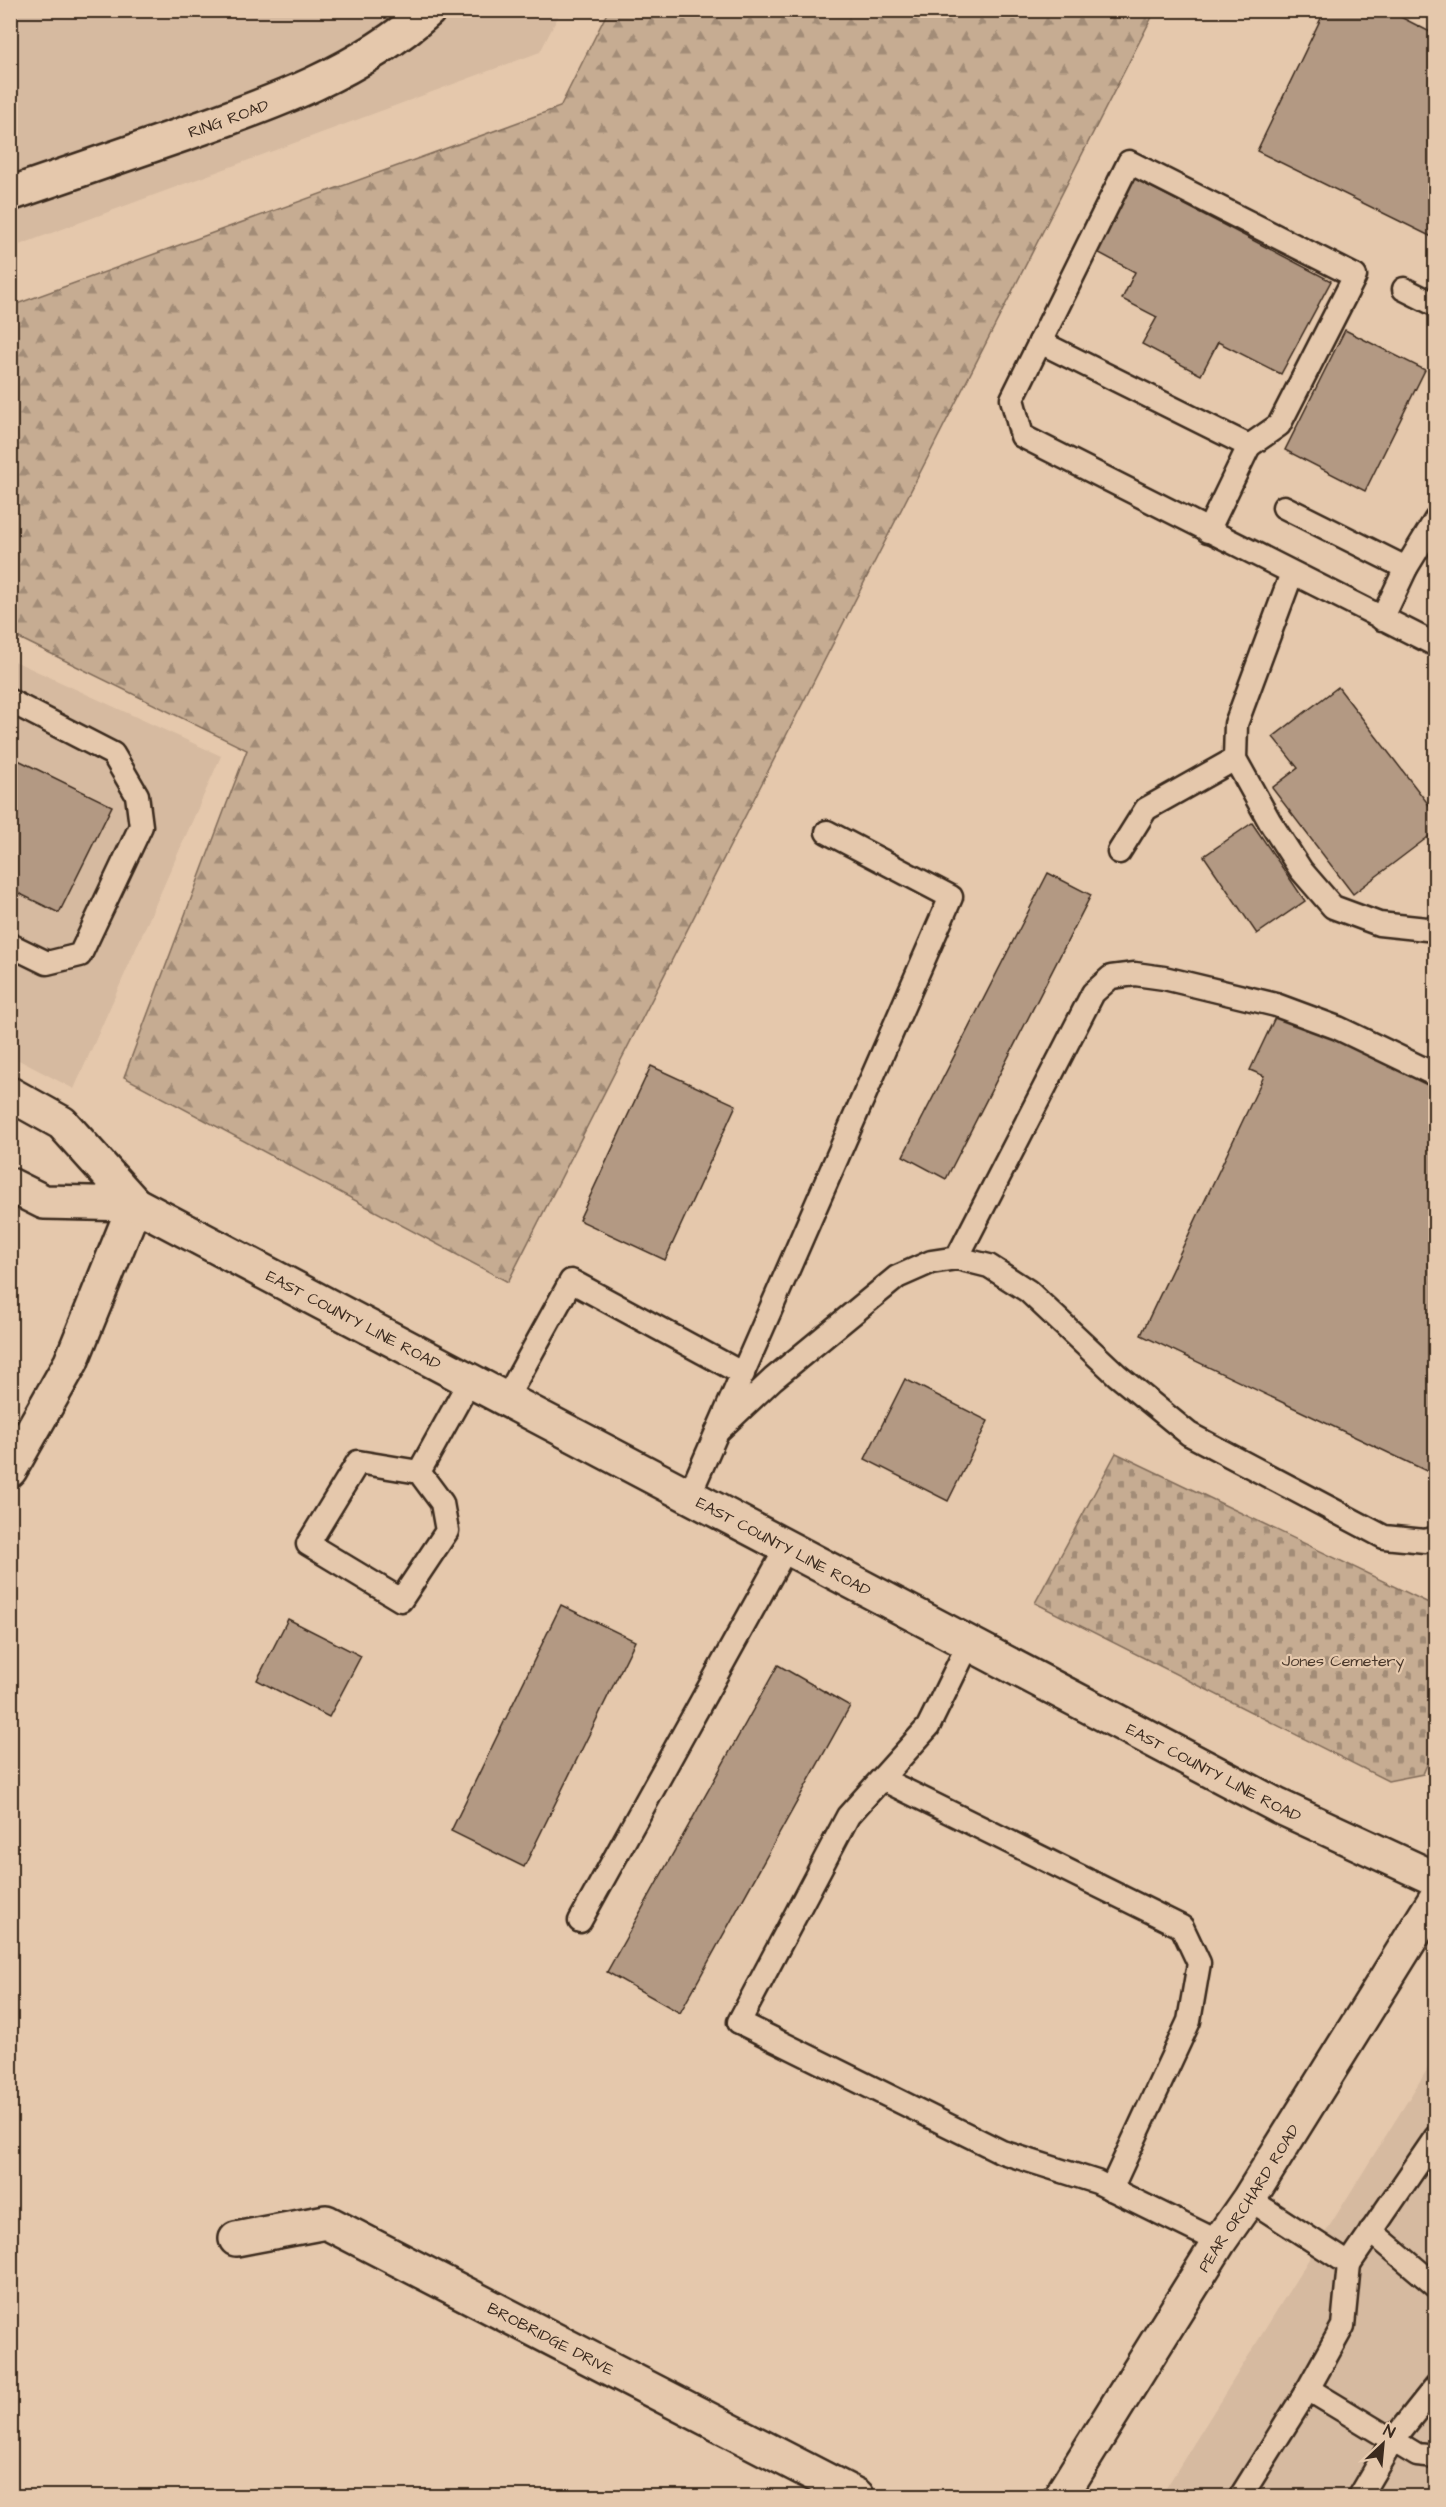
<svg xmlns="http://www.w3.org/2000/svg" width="1446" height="2507" font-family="'Architects Daughter',sans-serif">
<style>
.built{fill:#d6baa0}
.forest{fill:url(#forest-firs);stroke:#806b58;stroke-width:1.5}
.cemetery{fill:url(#cemetery-stones);stroke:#806b58;stroke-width:1.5}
.building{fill:#b39983;stroke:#3b2a1e;stroke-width:1.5}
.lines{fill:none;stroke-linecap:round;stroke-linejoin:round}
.lane-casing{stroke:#3b2a1e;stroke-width:27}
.street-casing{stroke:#3b2a1e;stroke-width:38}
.secondary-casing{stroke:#3b2a1e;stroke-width:38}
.lane{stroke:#e5c8ac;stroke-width:22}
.street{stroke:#e5c8ac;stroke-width:33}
.secondary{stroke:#e5c8ac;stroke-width:33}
.labels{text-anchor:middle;stroke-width:4.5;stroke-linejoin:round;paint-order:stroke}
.street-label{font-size:16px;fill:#3b2a1e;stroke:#e5c8ac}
.park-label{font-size:16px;fill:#49372a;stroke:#e5c8ac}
</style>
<defs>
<pattern id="forest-firs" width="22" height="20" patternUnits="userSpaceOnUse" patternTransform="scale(1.5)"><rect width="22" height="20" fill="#c6ac92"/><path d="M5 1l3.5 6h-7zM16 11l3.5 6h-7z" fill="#a28c77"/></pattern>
<pattern id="cemetery-stones" width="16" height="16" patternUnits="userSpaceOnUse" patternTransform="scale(1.5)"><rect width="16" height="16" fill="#c6ac92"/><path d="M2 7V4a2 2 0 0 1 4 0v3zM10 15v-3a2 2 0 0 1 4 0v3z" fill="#a28c77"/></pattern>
</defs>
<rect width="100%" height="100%" fill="#e5c8ac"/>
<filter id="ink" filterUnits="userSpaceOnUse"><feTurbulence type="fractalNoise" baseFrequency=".0167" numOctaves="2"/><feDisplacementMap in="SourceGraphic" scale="12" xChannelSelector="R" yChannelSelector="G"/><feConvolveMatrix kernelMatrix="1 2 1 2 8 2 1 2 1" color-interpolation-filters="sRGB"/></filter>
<g filter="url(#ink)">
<g class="built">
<polygon points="11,11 561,11 540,52 11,248"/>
<polygon points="10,659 221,756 74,1089 11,1056"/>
<polygon points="1435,2057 1435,2496 1161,2496"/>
</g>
<polygon class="forest" points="608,11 1155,11 508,1282 124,1077 247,750 11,634 11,306 560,107"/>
<polygon class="cemetery" points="1116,1453 1435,1606 1435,1746 1423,1774 1388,1781 1035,1603"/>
<g class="building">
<polygon points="1325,10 1387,10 1436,35 1436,239 1257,151"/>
<polygon points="1126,174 1331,281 1281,374 1218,342 1201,375 1142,344 1157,317 1122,299 1135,272 1088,247"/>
<polygon points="1345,330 1425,370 1365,491 1285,450"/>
<polygon points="1338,687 1436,814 1436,831 1353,894 1272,788 1298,768 1273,737"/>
<polygon points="10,756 112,806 59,913 10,889"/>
<polygon points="1252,823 1305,901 1257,934 1204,856"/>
<polygon points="1048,873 1091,895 946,1179 903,1156"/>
<polygon points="1279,1009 1436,1083 1435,1475 1141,1335 1264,1076 1250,1070"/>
<polygon points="651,1066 736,1105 665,1260 579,1220"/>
<polygon points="905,1379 988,1421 948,1501 865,1459"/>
<polygon points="561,1605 635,1641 524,1867 451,1831"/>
<polygon points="288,1619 361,1656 329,1717 257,1680"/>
<polygon points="778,1665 850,1706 680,2013 607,1972"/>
</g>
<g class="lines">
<g class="lane-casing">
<g id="lane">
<polyline points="1404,289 1436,305"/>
<polyline points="1040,342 1249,446 1208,531"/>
<polyline points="1249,446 1279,425 1355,276 1129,162 1012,399 1022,436 1436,645"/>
<polyline points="1284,507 1406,568"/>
<polyline points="1292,573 1236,724 1235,759 1270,822 1301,870 1333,907 1379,924 1436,930"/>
<polyline points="1382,619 1406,568 1436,519"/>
<polyline points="10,701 113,754 137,795 141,826 80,955 47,963 10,945"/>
<polyline points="1119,852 1146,809 1235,759"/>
<polyline points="957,1258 1093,993 1111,977 1135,974 1164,978 1276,1005 1338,1028 1436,1075"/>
<polyline points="506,1399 571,1281 743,1374"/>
<polyline points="717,1432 773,1379 897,1277 931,1262 957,1258 989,1266 1028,1291 1117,1375 1189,1434 1384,1537 1425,1541 1436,1538"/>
<polyline points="419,1472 442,1503 447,1531 401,1600 308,1544 358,1462 419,1472 470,1380"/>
<polyline points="689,1496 951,897 827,832"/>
<polyline points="969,1643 928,1727 848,1816 739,2022 1002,2152 1097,2182 1219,2242"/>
<polyline points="882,1779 1182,1927 1199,1963 1189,2021 1111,2189"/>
<polyline points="580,1921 787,1547"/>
<polyline points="1371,2231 1436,2286"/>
<polyline points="1349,2264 1436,2137"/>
<polyline points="1308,2389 1417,2455 1436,2457"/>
<polyline points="1241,2496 1308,2389 1343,2326 1349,2264 1249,2199"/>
<polyline points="1360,2496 1393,2440 1436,2386"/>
</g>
</g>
<g class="street-casing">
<g id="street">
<path id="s1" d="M10 194C69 174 128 153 187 133 273 103 360 72 429 10"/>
<polyline points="10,1470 71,1362 135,1204"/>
<path id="s2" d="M236 2239 326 2222 857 2496"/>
</g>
</g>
<g class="secondary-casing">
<g id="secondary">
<path id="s3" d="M10 1094 62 1123 135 1204 1278 1806 1436 1879"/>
<polyline points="10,1185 44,1202 135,1204"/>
<path id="s4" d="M1061 2496 1219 2242 1249 2199 1436 1898"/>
</g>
</g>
<use href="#lane" class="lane"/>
<use href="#street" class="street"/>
<use href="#secondary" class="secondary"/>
</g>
</g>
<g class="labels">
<g class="street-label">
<text dy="6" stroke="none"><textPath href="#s1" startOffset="231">RING ROAD</textPath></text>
<text dy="6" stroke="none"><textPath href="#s3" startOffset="416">EAST COUNTY LINE ROAD</textPath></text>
<text dy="6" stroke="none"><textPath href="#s3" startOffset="902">EAST COUNTY LINE ROAD</textPath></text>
<text dy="6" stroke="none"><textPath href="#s3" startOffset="1388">EAST COUNTY LINE ROAD</textPath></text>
<text dy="6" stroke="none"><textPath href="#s4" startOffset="352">PEAR ORCHARD ROAD</textPath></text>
<text dy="6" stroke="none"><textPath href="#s2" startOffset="345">BROBRIDGE DRIVE</textPath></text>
</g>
<g class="park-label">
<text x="1343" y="1666">Jones Cemetery</text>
</g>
</g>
<rect width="1446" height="2507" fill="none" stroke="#e5c8ac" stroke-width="36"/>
<rect x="18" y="18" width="1410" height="2471" fill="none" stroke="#3b2a1e" stroke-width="2" filter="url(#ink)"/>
<g transform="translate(1383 2444) rotate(26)" stroke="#e5c8ac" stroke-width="4.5" paint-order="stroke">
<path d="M0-4.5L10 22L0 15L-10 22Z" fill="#3b2a1e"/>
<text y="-9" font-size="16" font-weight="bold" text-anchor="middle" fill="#3b2a1e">N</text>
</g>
</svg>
